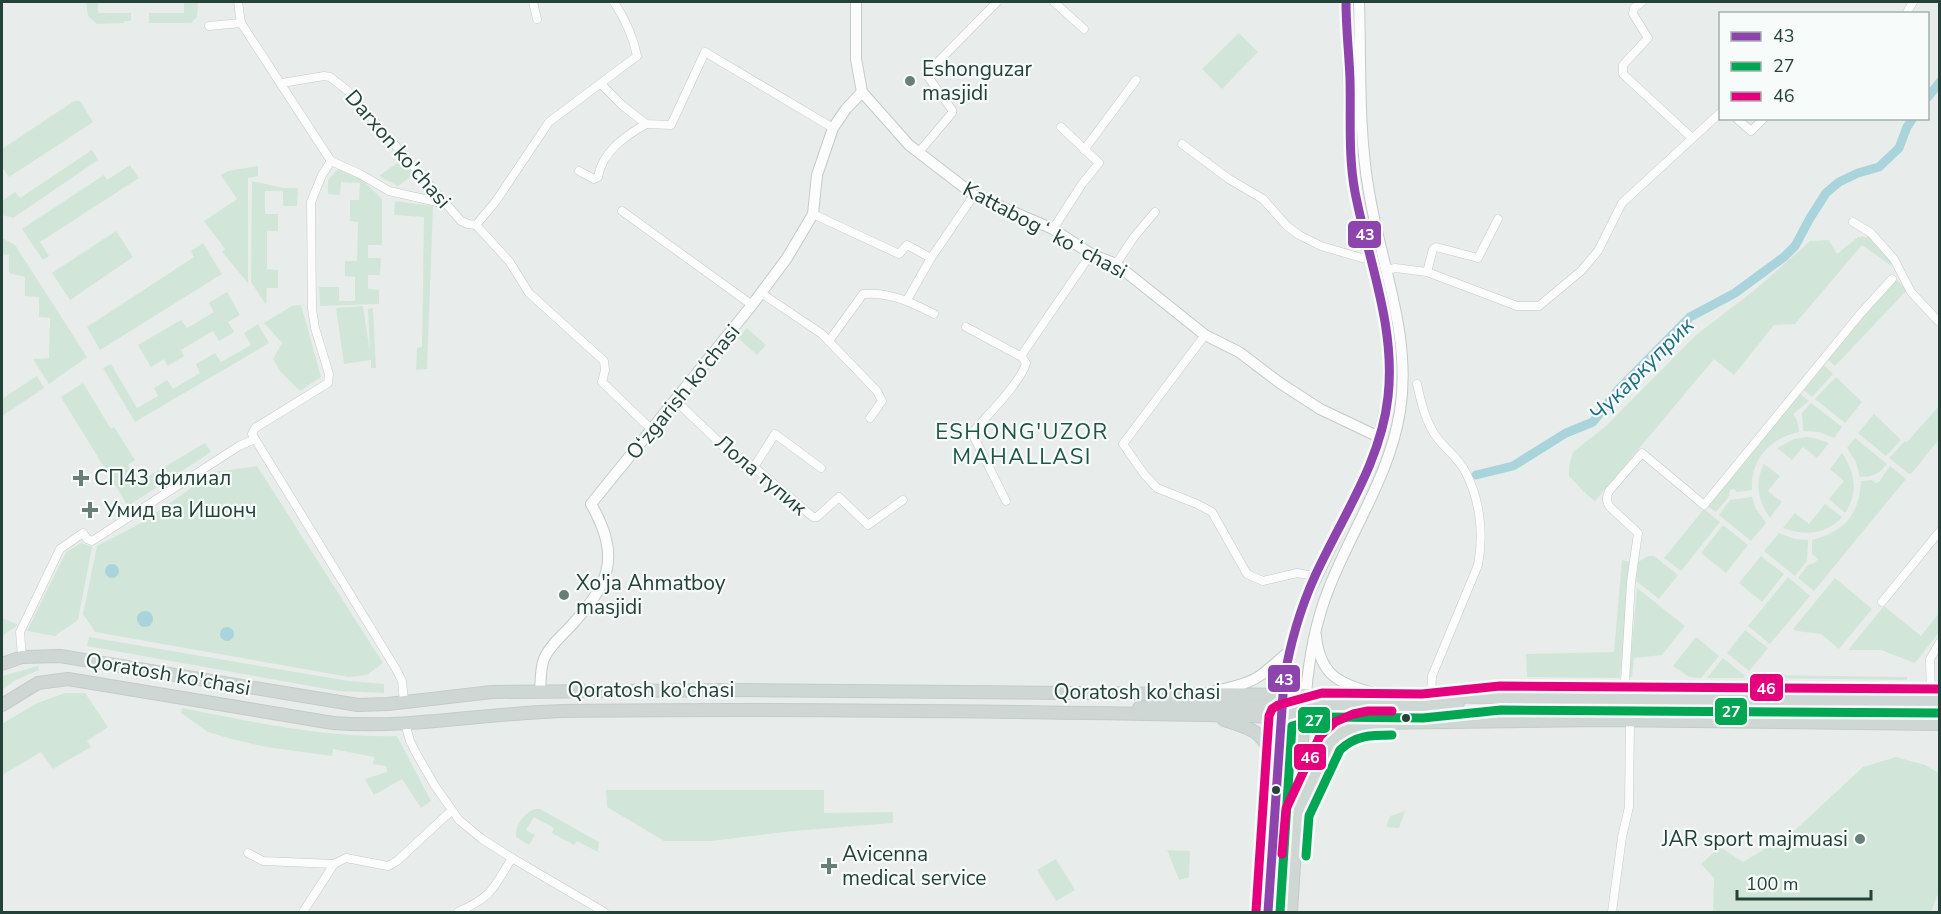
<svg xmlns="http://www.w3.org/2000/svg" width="1941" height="914" font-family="'Nunito Sans',sans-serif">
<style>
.green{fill:#d1e6d8}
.water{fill:#a9d4db}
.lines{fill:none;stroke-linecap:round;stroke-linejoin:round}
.canal{stroke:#a9d4db;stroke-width:9}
.minor-casing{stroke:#c5cac8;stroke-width:9}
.tertiary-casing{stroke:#c5cac8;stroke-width:12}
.secondary-casing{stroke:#c3cbc8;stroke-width:12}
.primary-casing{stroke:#c3ccc9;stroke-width:14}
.minor{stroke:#fcfcfc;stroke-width:8}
.tertiary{stroke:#fcfcfc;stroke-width:10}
.secondary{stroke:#fcfcfc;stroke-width:10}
.primary{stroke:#cfd7d5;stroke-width:12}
.bus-1-casing{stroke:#f7fbf9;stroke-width:14}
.bus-2-casing{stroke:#f7fbf9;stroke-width:14}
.bus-3-casing{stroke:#f7fbf9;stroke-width:14}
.bus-1{stroke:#8e44ad;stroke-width:9}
.bus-2{stroke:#00a651;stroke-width:9}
.bus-3{stroke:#e5007d;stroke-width:9}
.poi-dot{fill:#697e78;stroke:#f7fbf9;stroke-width:2}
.bus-dot{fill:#24423a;stroke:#f7fbf9;stroke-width:2}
.labels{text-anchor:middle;stroke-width:4.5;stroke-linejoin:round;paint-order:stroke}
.poi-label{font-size:21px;fill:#24423a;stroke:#f7fbf9;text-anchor:start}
.street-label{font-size:21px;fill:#24423a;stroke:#f7fbf9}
.water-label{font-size:22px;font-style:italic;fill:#1c6f80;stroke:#f7fbf9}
.neighbourhood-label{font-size:22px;letter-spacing:1.5px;fill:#1f5548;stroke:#f7fbf9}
.line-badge{stroke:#f7fbf9;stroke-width:2}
.badge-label{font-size:16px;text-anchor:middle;font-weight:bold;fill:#fff}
</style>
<rect width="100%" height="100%" fill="#e8edeb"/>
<g class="green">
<polygon points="86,2 98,2 98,13 131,13 131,21 124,21 124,23 97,24 88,16"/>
<polygon points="184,2 198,2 197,17 191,23 149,23 149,13 184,13"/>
<polygon points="1239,33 1258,52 1222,89 1202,69"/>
<polygon points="74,101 80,101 93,122 9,177 2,167 2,149"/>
<polygon points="92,150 98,160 13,218 2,215 2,201 15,192 20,198"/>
<polygon points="403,159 414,174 398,186 379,176"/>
<polygon points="130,165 139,178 40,242 49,256 43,260 22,229 104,175 107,180"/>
<polygon points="258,166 258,176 248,178 248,283 222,252 225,249 204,221 237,199 221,175 228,171"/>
<polygon points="339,168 352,170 382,199 382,245 368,245 368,258 381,258 380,275 368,275 368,289 379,290 379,304 320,306 319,287 339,287 339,301 355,301 355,277 345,276 345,261 357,261 358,222 350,221 350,200 359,200 360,183 341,182 340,195 328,194 328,180"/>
<polygon points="252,181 284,188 298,188 297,206 283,206 283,191 265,191 265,214 278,214 278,231 267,231 267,269 278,270 278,288 267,288 266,305 251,282"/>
<polygon points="395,201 433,206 427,369 416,370 417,348 422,347 424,217 394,215"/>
<polygon points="116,231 133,257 70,300 52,273"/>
<polygon points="1858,237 1871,237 1894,262 1890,265 1862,245 1795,324 1774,325 1734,375 1714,359 1595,501 1584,492 1569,476 1569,466 1573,452 1606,426 1696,335 1756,289 1810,241 1829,240 1837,254"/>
<polygon points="2,238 15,245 87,357 49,384 33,359 49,358 50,318 39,317 39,297 25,296 25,277 9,273 9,255 2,254"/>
<polygon points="203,243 222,274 100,350 87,327 194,257 191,251"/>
<polygon points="1895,279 1907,290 1835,366 1828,360"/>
<polygon points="227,292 240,315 228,322 234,332 219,341 213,331 181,350 184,356 168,366 164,359 151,367 138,345 181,320 187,328 214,312 209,303"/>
<polygon points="301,305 321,377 300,391 280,371 273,359 282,343 264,323 292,306"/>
<polygon points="363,306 370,353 368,309 373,308 376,368 371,368 371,360 344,364 336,308"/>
<polygon points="258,324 269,343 135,422 103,368 111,364 137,408 158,396 154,388 167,380 173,389 200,373 196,364 215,353 221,362 251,345 244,333"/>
<polygon points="747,328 766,345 757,355 738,338"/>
<polygon points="1824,365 1833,374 1812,397 1804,390"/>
<polygon points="37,376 44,388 2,416 2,399"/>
<polygon points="1836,377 1862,402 1845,423 1815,399"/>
<polygon points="83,383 111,429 114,427 135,460 128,465 139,482 205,443 211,452 128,506 61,397"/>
<path d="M1800 394 1809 401 1793 414 1797 420 1799 432C1770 438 1750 460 1752 490L1737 492 1734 489 1730 490 1728 498 1716 512 1707 506Z"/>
<polygon points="1811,403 1842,427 1834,438 1819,432 1803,431 1802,413"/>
<polygon points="1939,406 1939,439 1912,473 1909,474 1889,458 1905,441 1907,442"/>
<polygon points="1874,414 1901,440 1886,456 1858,433"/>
<polygon points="1806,437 1818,439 1829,443 1817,458 1803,447 1792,460 1777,448 1794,439"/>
<path d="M1855 438 1887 464C1879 474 1873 477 1860 477L1856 462 1847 448Z"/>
<path d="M1842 453C1855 472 1859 493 1845 513L1829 499 1844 481 1830 469Z"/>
<path d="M1764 464 1780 476 1768 491 1782 502 1770 518C1758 501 1754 483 1764 464Z"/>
<polygon points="257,466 383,663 367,675 349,677 95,632 83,614 97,546 141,523 214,472"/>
<path d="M1890 466 1906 479 1814 591 1798 578 1808 565 1815 563 1818 559 1812 554V540C1845 531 1859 515 1861 481L1872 480 1875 483 1879 482Z"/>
<polygon points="1752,497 1756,509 1766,523 1751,541 1719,515 1730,500"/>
<path d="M1825 504 1842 517C1826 535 1804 536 1783 528L1795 513 1809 524Z"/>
<polygon points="1704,509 1720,522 1681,571 1664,558"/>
<polygon points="1723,525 1748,545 1726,573 1701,553"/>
<polygon points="1779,533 1795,539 1808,540 1807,561 1795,576 1764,551"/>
<polygon points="81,543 92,547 78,620 55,636 27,631 66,552"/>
<polygon points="1648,556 1654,556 1678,575 1659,599 1636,581 1638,562"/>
<polygon points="1761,556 1784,574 1762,602 1739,583"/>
<polygon points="1622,560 1632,562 1620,678 1527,677 1526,654 1614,652"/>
<polygon points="1788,577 1810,596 1770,644 1748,626"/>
<polygon points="1835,578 1872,609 1839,649 1821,634 1796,631 1793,629"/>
<polygon points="1637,588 1685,626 1662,655 1634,658 1632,677 1629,677"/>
<polygon points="1884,606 1921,636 1939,613 1939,632 1915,663 1881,650 1848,650"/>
<polygon points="2,618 18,625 2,636"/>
<polygon points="1745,630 1768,648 1749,671 1727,653"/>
<polygon points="89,637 349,681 384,684 384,693 338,691 87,646"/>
<polygon points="1696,637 1719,656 1701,678 1689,677 1673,666"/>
<polygon points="1723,658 1745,676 1743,678 1707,678"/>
<polygon points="38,666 39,670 14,681 2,690 2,676"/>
<polygon points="1757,675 1907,677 1907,680 1754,678"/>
<polygon points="65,693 85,693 108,727 87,741 91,747 53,769 41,752 2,775 2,724 35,704"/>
<path d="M182 708C254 722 324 738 397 736L431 801 421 808 402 779 374 795 365 779 387 772 386 766 373 764 374 757 333 749 332 756 266 747 228 738 208 732 181 713Z"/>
<polygon points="1896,757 1925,765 1939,773 1939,891 1931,912 1713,912 1714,878 1701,864 1720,847 1743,862 1793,832 1863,767"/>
<polygon points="606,790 824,790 824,813 893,812 893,823 794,831 711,841 664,841 607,807"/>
<path d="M535 809H540L599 842 598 852 577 841 574 845 552 833 554 828 534 817 526 830 535 835 529 845 516 837C515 825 524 813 535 809Z"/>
<polygon points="1405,811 1399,828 1386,827 1390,816"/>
<polygon points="1167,850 1190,851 1189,877 1179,880"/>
<polygon points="1056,859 1075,890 1056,901 1037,870"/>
</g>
<g class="water">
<circle cx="112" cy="571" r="7"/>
<circle cx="145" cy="619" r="8"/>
<circle cx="227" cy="634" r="7"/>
</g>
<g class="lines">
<g class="canal">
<polyline points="1928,97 1940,82"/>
<polyline points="1476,475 1513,466 1566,433 1593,422 1618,390 1690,317 1735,293 1784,257 1795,246 1810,218 1826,193 1839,182 1858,173 1879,167 1899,148 1907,127 1913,118"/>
</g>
<g class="minor-casing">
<g id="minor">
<polyline points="238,2 241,23 331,161"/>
<polyline points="533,2 537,19"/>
<polyline points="1054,2 1084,29"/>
<polyline points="1642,2 1634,8 1633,14 1648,38 1623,65 1623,74 1692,138"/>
<polyline points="1906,14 1913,2"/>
<polyline points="209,26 241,23"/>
<polyline points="282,83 324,76 330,77 348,91 461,221 468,224 476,225"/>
<polyline points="601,84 623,106 646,124 671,125 705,52 833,128"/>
<polyline points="1736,118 1751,131 1764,118"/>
<polyline points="1182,144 1229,179 1263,199 1287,226 1299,235 1321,246 1362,258 1370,255"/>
<polyline points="1084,150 1136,80"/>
<polyline points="919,152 952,113 952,110 926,74 997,2"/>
<polyline points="331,161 322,175 311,202 312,309 315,328 329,374 328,383 255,428 252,434 396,669 402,681 404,702"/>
<polyline points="331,161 360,174 389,191 446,204"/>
<path d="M579 171 594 179 598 177C602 152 625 136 646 124"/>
<polyline points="622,211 752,305"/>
<polyline points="813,214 899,254 907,245 931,258"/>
<polyline points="1853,222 1871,233 1894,259 1911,292 1940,323"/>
<path d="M476 225 496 201 549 122 637 56C633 35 625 19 614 2"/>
<polyline points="476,225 509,261 529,293 604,361 605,370 602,382 652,430"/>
<polyline points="1053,229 1082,184 1099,163 1061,127"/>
<polyline points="1116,264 1134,237 1155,212"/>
<polyline points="1387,270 1395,268 1427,272 1517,306 1539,306 1581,271 1598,251 1622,203 1720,113"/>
<polyline points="1427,272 1433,249 1436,247 1478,258 1498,219"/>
<polyline points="761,293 822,334 877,391 882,401 870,418"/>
<polyline points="907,300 931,258 974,195"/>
<polyline points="966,327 1022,357"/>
<polyline points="1205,335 1123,444 1144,474 1157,488 1197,504 1212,512 1247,574 1263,581 1297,573 1315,576"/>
<path d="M829 341 863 294C890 292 911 302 934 314"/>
<path d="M1417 384C1421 402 1426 424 1438 439 1446 449 1459 459 1465 471 1480 499 1484 534 1478 565L1432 676 1431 695"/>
<polyline points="676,401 723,446 754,467 813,517 817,517 839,497 868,525 903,500"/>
<polyline points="754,467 775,434 821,468"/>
<path d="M1006 501 972 433C985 418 1022 381 1026 363L1022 357 1023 353 1091 254"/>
<polyline points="1882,602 1940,531"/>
<polyline points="22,657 20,632 60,549 83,533 87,539 92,541 239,446 255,439"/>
<polyline points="1931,701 1930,659 1940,642"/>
<polyline points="405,723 410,741 416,753 435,786 459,820 482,839 512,858 604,912"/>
<polyline points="248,853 263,861 334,864 346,858 388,866 397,861 451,811"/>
<polyline points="303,912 334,864"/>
<path d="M458 912C493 896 492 890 512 858"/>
<path d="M1612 912 1622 837 1629 807 1630 721 1624 698 1631 582 1638 533 1610 507C1606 501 1606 498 1609 491L1642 453 1704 505 1861 313 1892 279"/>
</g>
</g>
<g class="tertiary-casing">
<g id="tertiary">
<polyline points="856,2 856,59 862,92 909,145 974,195 1053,229 1091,254 1116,264 1205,335 1239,352 1280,383 1320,409 1379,437"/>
<path d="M540 691C541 681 540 669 544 659 549 647 561 636 570 627 609 584 622 558 591 504L752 305 787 258 813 214 817 175 833 128 846 109 862 92"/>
</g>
</g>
<g class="secondary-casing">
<g id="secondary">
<path d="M1316 636C1320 675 1339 684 1374 693"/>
<path d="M1215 691C1255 683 1260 678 1289 651"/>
<polyline points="1283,694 1289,651 1301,610 1367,472 1379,437 1388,396 1389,347 1382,308 1352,174 1346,2"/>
<path d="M1306 694C1309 657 1315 623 1329 588 1352 529 1390 475 1400 411 1412 336 1381 265 1369 192 1358 131 1361 64 1359 2"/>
</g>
</g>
<g class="primary-casing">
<g id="primary">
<polyline points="2,664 22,657 60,656 358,705 388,704 492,692 748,690 1940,701"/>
<path d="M2 705 38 683 68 679 333 723C410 729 486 713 563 711 777 708 992 711 1206 715L1281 717 1369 723 1601 720 1940 724"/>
<path d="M1139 708C1171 703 1204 706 1237 706 1254 706 1273 709 1288 702"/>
<polyline points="1291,714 1323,705 1423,706 1458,703"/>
<path d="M1224 720C1258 730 1262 733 1277 764"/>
<polyline points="1300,807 1330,743 1342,732 1359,725"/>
<polyline points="1268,912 1283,694"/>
<polyline points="1291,912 1304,710"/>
</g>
</g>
<use href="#minor" class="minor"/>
<use href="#tertiary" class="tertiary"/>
<use href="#secondary" class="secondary"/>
<use href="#primary" class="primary"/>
<g class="bus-1-casing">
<path id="bus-1" d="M1268 912 1284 680C1290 644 1300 609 1315 576 1342 517 1381 462 1388 397 1396 326 1368 260 1355 192 1348 155 1351 117 1350 79 1349 53 1346 28 1346 2"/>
</g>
<g class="bus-2-casing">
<g id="bus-2">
<path d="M1306 856 1309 816 1340 750C1356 735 1371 735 1392 735"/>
<polyline points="1280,912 1292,726 1325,717 1423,718 1501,710 1940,713"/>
</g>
</g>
<g class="bus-3-casing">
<g id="bus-3">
<polyline points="1282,854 1286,809 1320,736 1335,722 1353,714 1368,711 1392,711"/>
<polyline points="1256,911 1269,716 1272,709 1278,705 1322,693 1422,694 1500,686 1940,689"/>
</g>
</g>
<use href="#bus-1" class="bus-1"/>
<use href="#bus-2" class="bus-2"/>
<use href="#bus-3" class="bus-3"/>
</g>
<g class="poi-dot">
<circle cx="910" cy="81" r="6"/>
<path d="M78 469h6v6h6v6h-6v6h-6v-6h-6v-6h6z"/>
<path d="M87 501h6v6h6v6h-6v6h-6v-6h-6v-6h6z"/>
<circle cx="564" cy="595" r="6"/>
<circle cx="1860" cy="839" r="6"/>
<path d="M826 857h6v6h6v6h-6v6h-6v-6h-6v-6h6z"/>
</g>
<g class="bus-dot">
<circle cx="1406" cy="718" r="5"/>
<circle cx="1276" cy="790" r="5"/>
</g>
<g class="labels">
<g class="poi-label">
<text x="922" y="76">Eshonguzar<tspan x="922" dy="24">masjidi</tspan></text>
<text x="94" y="485">СП43 филиал</text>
<text x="104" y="517">Умид ва Ишонч</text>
<text x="576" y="590">Xo'ja Ahmatboy<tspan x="576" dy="24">masjidi</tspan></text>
<text x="1848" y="846" text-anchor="end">JAR sport majmuasi</text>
<text x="842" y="861">Avicenna<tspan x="842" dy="24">medical service</tspan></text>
</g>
<g class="street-label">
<text transform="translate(398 149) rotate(49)" y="7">Darxon ko'chasi</text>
<text transform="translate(1045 230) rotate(28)" y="7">Kattabogʻ koʻchasi</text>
<text transform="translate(683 392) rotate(-51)" y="7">O‘zgarish ko‘chasi</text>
<text transform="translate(761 475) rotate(40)" y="7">Лола тупик</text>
<text transform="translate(168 674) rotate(10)" y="7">Qoratosh ko'chasi</text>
<text x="651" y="697">Qoratosh ko'chasi</text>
<text x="1137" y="699">Qoratosh ko'chasi</text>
</g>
<g class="water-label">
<text transform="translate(1641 369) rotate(-45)" y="8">Чукаркуприк</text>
</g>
<g class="neighbourhood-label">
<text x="1022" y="439">ESHONG'UZOR<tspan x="1022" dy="25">MAHALLASI</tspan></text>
</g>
</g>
<g class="line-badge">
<rect x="1347" y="220" width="35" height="29" rx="6" fill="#8e44ad"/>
<rect x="1267" y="664" width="34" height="29" rx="6" fill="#8e44ad"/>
<rect x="1749" y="673" width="35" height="29" rx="6" fill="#e5007d"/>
<rect x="1714" y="697" width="34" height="29" rx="6" fill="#00a651"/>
<rect x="1297" y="706" width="34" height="28" rx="6" fill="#00a651"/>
<rect x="1293" y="743" width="34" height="28" rx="6" fill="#e5007d"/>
</g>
<g class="badge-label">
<text x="1365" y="240">43</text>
<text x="1284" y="685">43</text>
<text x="1766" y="694">46</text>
<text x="1731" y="717">27</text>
<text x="1314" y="726">27</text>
<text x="1310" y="763">46</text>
</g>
<rect width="1941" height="914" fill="none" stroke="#24423a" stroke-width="6"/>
<rect x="1719" y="12" width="210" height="108" fill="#f7fbf9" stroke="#a3b1ad" stroke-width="1.5"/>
<rect x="1731" y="32" width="30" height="9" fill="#8e44ad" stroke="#a3b1ad" stroke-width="1.5"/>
<text x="1773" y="42" font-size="18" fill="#24423a">43</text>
<rect x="1731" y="62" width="30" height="9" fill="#00a651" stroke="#a3b1ad" stroke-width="1.5"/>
<text x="1773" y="72" font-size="18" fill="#24423a">27</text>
<rect x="1731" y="92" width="30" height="9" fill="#e5007d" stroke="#a3b1ad" stroke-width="1.5"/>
<text x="1773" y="102" font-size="18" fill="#24423a">46</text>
<path d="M1737 890v9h134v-9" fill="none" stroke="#24423a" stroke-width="3"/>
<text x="1746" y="890" font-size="18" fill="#24423a" stroke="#f7fbf9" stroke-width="4.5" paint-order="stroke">100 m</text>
</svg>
